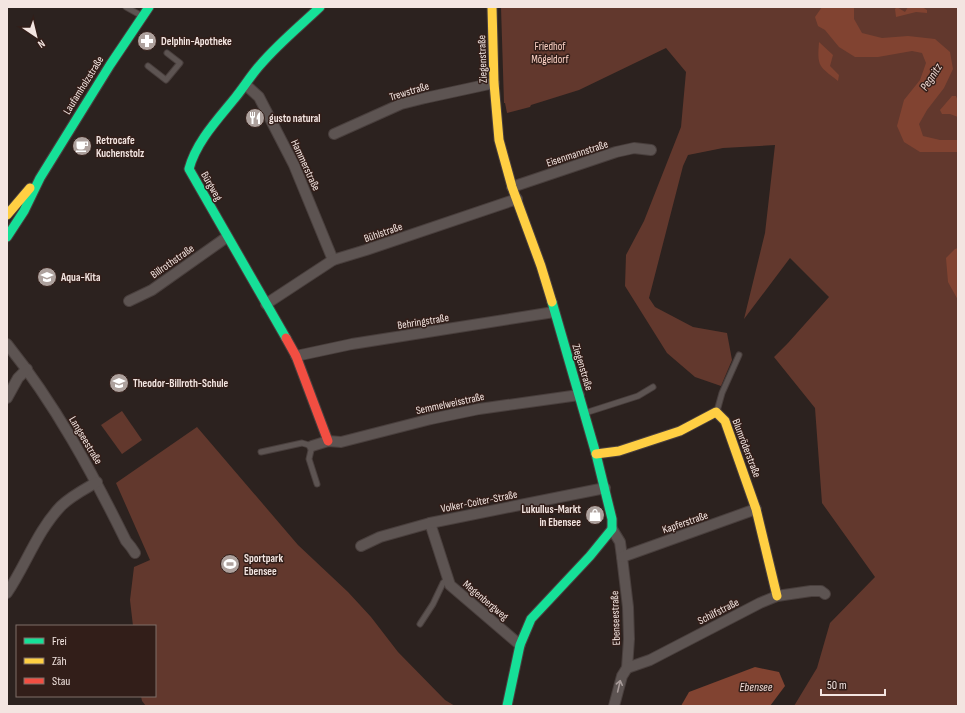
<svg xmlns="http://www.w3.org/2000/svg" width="965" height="713" font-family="'Sofia Sans Condensed',sans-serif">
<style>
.green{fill:#62382d}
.water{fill:#814331}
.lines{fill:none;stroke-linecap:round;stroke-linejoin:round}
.lane-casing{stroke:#493f3d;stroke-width:7}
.street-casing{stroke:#493f3d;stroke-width:12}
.fast-casing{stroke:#493f3d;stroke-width:11}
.slow-casing{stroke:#493f3d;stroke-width:11}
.jam-casing{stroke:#493f3d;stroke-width:11}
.lane{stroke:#5d5452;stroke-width:5}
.street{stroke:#5d5452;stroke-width:10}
.fast{stroke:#16e098;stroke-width:9}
.slow{stroke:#ffcf43;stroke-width:9}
.jam{stroke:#f24e42;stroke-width:9}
.oneway{stroke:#a89c9a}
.labels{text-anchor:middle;stroke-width:3;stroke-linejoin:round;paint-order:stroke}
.poi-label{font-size:11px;font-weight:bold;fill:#f3e5e1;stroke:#321e19;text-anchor:start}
.park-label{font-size:11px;fill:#fbd1c4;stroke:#321e19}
.street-label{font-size:11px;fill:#f3e5e1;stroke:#321e19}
.water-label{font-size:12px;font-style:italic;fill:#f4dfd9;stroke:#321e19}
</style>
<rect width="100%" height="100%" fill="#2c221f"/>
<g class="green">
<polygon points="501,7 958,7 958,706 794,706 817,668 830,623 875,577 822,503 815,408 774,357 788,343 829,297 790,258 744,319 765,233 775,145 723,148 688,155 683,166 649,298 655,307 693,327 727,333 732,360 721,386 695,377 667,353 625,286 626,255 644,221 681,127 686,72 666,48 579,90 531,105 530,107 507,113 505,103 504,103"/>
<polygon points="122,411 142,440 122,454 101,425"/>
<polygon points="197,427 298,545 348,592 371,617 398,652 445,700 455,706 146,706 142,701 141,696 155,696 155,626 133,626 130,600 134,567 150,560 116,483"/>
</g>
<g class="water">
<polygon points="822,7 854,7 854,19 862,33 882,38 908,36 935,39 950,52 953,69 944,88 927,110 919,124 923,136 940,140 958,140 958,152 920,152 904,142 897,126 904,100 920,80 926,63 922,53 912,51 878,57 855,57 839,47 825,30 818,26 815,17"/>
<polygon points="897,7 905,12 908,7 922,7 927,10 927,13 916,12 896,17 895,9"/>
<path d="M819 42 833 55 830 66 839 75 838 81C819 66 817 67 819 42Z"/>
<polygon points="952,96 956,96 958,101 958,117 950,114 942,114 940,110"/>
<polygon points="958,248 958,300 948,282 946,258 955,249"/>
<polygon points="755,667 779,672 785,686 770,706 681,706 689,692"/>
</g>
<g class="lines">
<g class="lane-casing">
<g id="lane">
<polyline points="126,7 142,16"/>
<polyline points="148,66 166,80 180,63 167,53"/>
<polyline points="717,411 722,393 739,355"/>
<polyline points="585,413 638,396 653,387"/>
<polyline points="261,452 302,443 312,446 309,459 317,484"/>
<polyline points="420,624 433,604 443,583 448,578"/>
</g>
</g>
<g class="street-casing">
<g id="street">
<polyline points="246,85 259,97 294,165 333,260"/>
<polyline points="334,134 401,104 425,98 494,83"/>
<polyline points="512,187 616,152 634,148 651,150"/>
<polyline points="129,301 152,290 227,237"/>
<polyline points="266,304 333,260 366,250 517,199"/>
<path d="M7 344C55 404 92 472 126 541L131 547 135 553"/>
<polyline points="296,356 352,344 554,312"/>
<polyline points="7,398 18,378 27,369"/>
<polyline points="312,446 328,441 341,442 431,419 479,409 579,395"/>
<polyline points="430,523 450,585 520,645"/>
<polyline points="612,529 620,542 622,557 628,607 629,639 627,668 622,676 614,706"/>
<polyline points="361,546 380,537 430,523 605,488"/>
<polyline points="622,557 756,509"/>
<path d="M7 593C26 565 37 531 61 506 71 496 85 489 97 482"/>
<polyline points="627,668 650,660 760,603 777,596 811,591 821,591 825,594"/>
</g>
</g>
<g class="fast-casing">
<g id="fast">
<polyline points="7,237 24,211 40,178 110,65 149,7"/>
<path d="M286 338 189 169C196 142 218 119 235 98 244 87 251 75 261 64 279 43 300 26 320 7"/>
<polyline points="507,706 520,645 531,619 590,556 612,529 612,519 596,454 552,302"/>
</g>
</g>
<g class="slow-casing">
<g id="slow">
<polyline points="492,7 494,83 499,140 512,187 541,266 552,302"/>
<polyline points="7,215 30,188"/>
<polyline points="596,454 619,451 680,431 716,412 725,421 756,509 777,596"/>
</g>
</g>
<g class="jam-casing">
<polyline id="jam" points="286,338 296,356 328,441"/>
</g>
<use href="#lane" class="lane"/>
<use href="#street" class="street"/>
<use href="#fast" class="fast"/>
<use href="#slow" class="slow"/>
<use href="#jam" class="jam"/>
</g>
<defs><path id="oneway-shaft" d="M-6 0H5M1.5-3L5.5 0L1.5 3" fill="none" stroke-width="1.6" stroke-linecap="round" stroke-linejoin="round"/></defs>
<use class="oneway" href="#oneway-shaft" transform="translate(619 686) rotate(-77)"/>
<defs>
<g id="pharmacy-disc" transform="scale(1)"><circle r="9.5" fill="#ada19d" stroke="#321e19"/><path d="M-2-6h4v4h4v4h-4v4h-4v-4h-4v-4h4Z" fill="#fff"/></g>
<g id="restaurant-disc" transform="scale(1)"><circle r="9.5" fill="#ada19d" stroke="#321e19"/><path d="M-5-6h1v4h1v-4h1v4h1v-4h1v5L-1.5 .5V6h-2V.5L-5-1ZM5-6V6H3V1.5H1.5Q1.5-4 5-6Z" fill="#fff"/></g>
<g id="cafe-disc" transform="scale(1)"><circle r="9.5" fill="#ada19d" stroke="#321e19"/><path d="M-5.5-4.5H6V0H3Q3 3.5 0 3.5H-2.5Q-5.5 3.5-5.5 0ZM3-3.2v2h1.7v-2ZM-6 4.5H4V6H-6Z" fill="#fff"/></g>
<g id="school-disc" transform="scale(1)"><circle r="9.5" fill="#ada19d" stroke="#321e19"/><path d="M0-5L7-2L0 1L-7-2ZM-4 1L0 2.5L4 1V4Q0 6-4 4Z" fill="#fff"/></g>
<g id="shop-disc" transform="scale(1)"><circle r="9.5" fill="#ada19d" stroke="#321e19"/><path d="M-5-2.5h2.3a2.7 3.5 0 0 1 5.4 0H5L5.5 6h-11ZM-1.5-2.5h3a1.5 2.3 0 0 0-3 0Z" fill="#fff"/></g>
<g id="stadium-disc" transform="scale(1)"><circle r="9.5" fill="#ada19d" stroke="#321e19"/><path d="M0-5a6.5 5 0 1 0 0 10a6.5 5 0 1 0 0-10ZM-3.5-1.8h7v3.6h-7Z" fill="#fff"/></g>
</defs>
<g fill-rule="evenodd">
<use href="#pharmacy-disc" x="147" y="41"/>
<use href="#restaurant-disc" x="255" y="118"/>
<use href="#cafe-disc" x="82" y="146"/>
<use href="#school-disc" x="47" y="277"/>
<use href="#school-disc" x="119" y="383"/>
<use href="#shop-disc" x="595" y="515"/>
<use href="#stadium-disc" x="230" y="564"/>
</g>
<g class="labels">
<g class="poi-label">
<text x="161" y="45">Delphin-Apotheke</text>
<text x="269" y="122">gusto natural</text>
<text x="96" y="144">Retrocafe<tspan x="96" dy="13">Kuchenstolz</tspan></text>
<text x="61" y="281">Aqua-Kita</text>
<text x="133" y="387">Theodor-Billroth-Schule</text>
<text x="581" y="513" text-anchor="end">Lukullus-Markt<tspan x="581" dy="13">in Ebensee</tspan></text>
<text x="244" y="562">Sportpark<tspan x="244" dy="13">Ebensee</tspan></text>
</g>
<g class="park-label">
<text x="550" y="50">Friedhof<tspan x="550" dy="13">Mögeldorf</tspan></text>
</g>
<g class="street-label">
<text transform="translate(482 59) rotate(-92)" y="4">Ziegenstraße</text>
<text transform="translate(83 85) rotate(-58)" y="4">Laufamholzstraße</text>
<text transform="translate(409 91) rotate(-17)" y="4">Trewstraße</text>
<text transform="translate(577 153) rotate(-18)" y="4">Eisenmannstraße</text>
<text transform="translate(306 165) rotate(65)" y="4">Hammerstraße</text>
<text transform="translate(212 186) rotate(60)" y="4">Bürgweg</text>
<text transform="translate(383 232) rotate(-19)" y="4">Bühlstraße</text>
<text transform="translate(172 261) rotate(-35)" y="4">Billrothstraße</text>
<text transform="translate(423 321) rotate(-9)" y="4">Behringstraße</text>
<text transform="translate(583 367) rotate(73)" y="4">Ziegenstraße</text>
<text transform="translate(450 403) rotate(-12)" y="4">Semmelweisstraße</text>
<text transform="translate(86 440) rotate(59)" y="4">Langseestraße</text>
<text transform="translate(747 448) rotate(69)" y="4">Blumröderstraße</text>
<text transform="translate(479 501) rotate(-11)" y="4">Volker-Coiter-Straße</text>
<text transform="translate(685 522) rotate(-19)" y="4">Kapferstraße</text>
<text transform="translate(486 600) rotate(40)" y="4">Megenbergweg</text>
<text transform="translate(718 611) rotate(-27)" y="4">Schilfstraße</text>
<text transform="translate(615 618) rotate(-92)" y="4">Ebenseestraße</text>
</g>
<g class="water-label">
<text transform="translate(931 77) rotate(-57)" y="4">Pegnitz</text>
<text x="756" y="691">Ebensee</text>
</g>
</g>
<rect width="965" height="713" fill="none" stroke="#f3e5e1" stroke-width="16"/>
<rect x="16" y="625" width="140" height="72" fill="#321e19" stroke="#7f6e69"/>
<rect x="24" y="638" width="20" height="6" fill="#16e098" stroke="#7f6e69"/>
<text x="52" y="645" font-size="12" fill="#f3e5e1">Frei</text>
<rect x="24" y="658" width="20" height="6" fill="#ffcf43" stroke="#7f6e69"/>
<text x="52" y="665" font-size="12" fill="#f3e5e1">Zäh</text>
<rect x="24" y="678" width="20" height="6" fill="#f24e42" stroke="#7f6e69"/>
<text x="52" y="685" font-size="12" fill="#f3e5e1">Stau</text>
<g transform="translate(36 36) rotate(145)" stroke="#321e19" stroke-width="3" paint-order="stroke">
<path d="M0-3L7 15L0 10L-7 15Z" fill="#f3e5e1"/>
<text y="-6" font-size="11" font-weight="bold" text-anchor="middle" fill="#f3e5e1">N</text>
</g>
<path d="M821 689v6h64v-6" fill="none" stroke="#f3e5e1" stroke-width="2"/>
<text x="827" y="689" font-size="12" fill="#f3e5e1" stroke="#321e19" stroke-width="3" paint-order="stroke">50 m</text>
</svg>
